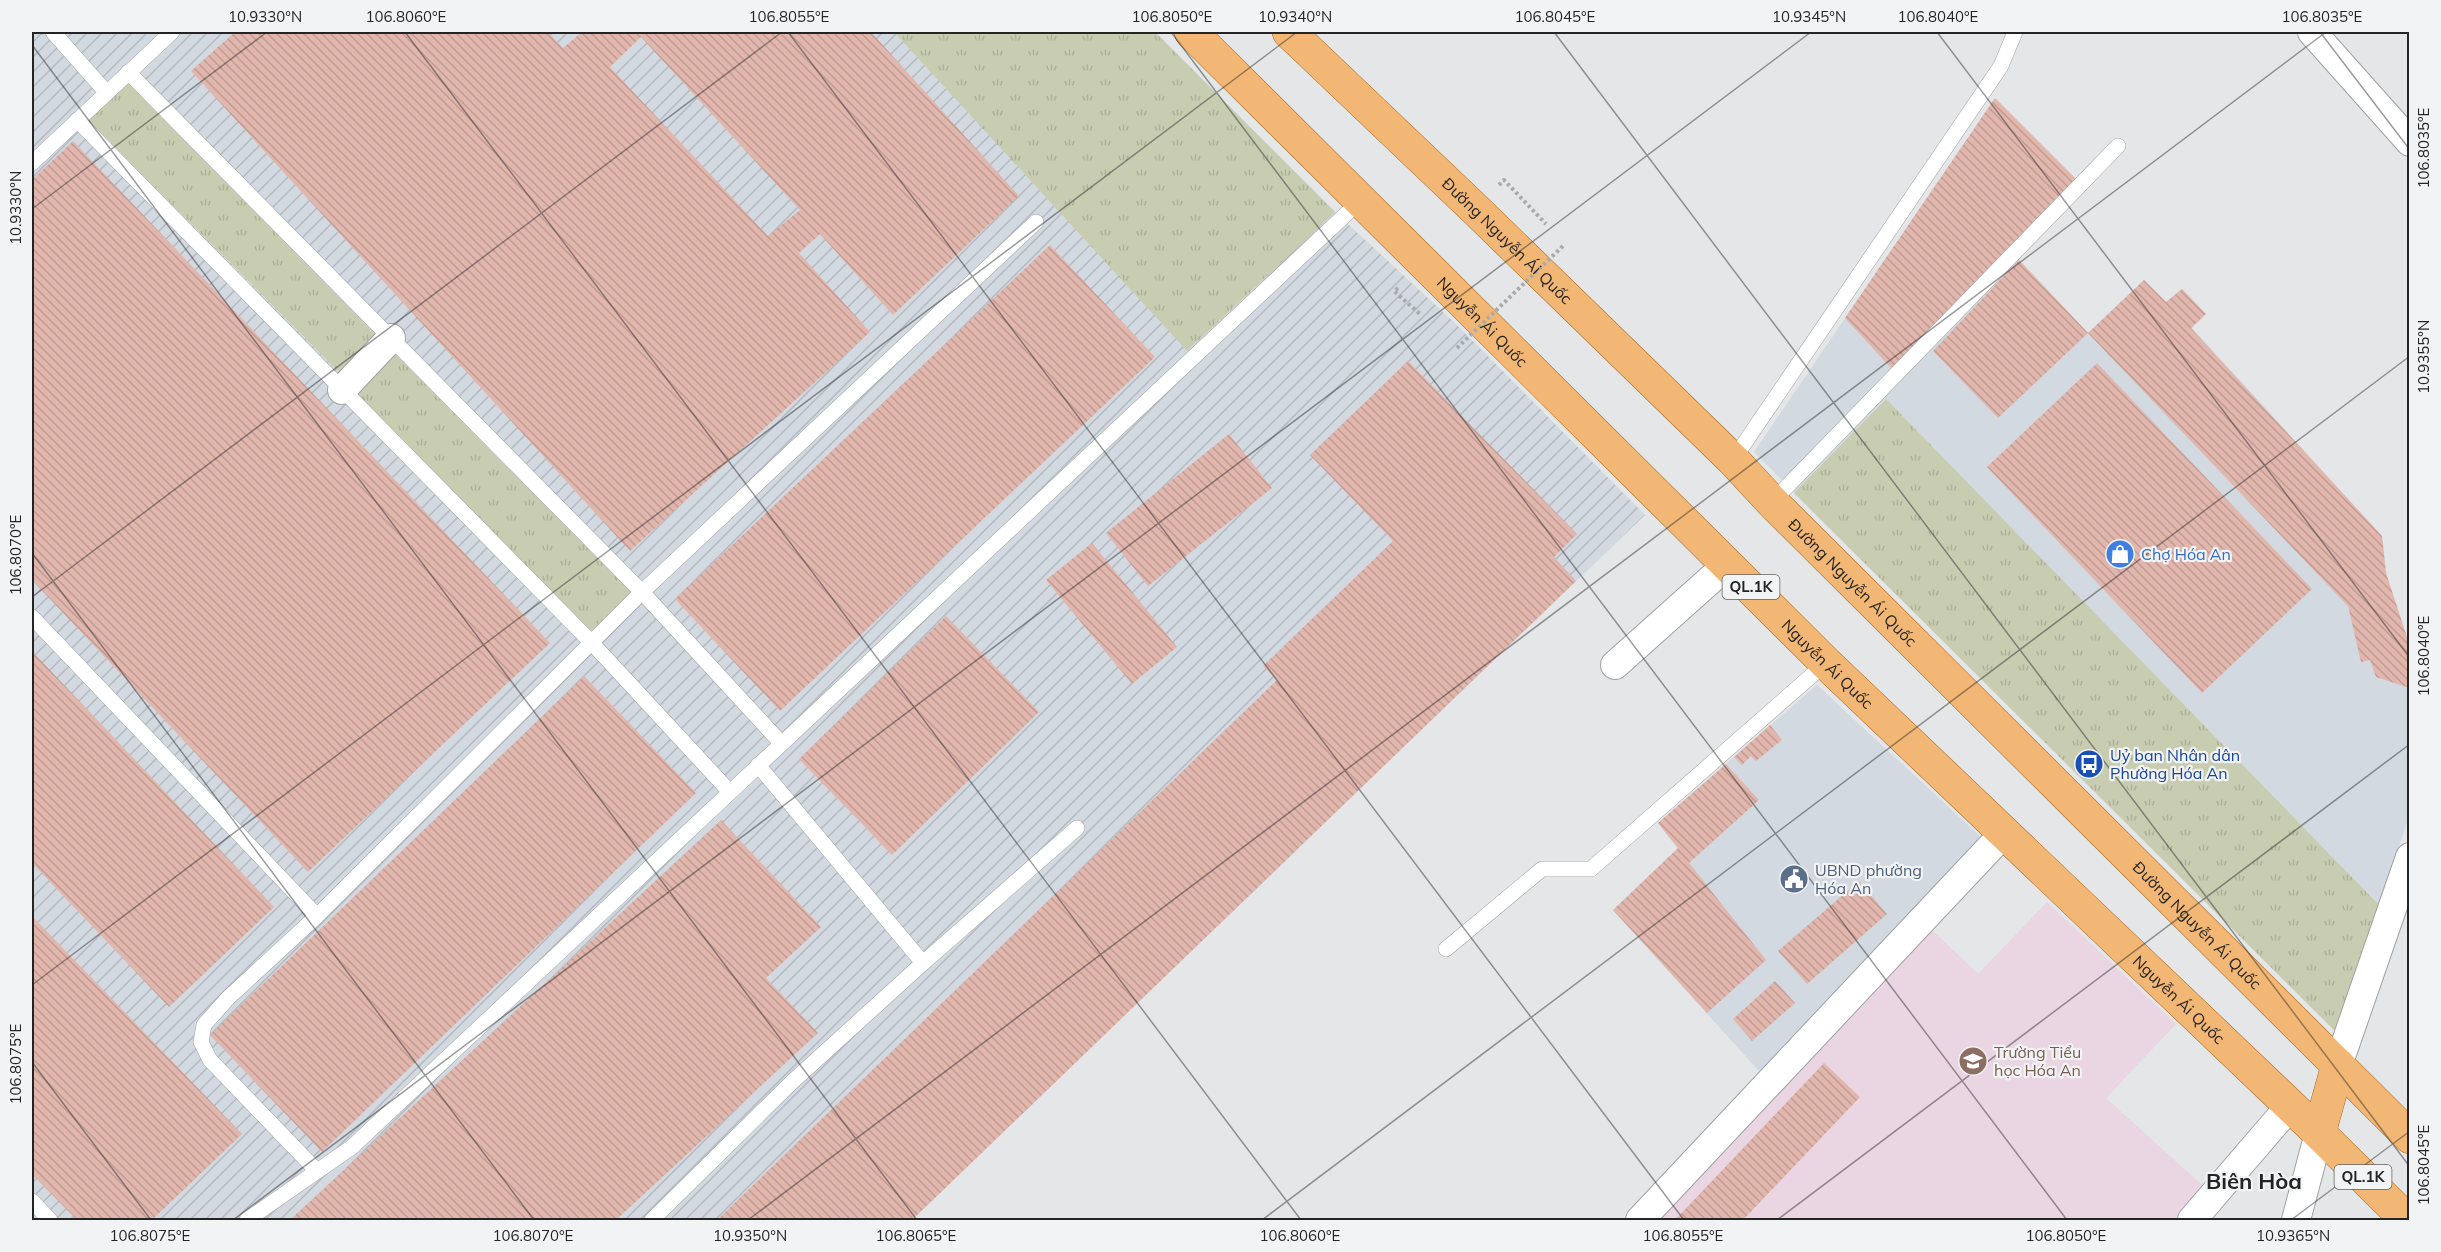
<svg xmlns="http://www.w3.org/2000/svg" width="2441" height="1252" font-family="Mulish,sans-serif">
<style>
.built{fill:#d2d9e0}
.industrial{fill:url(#industrial-furrows)}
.education{fill:#ead5e3}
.grass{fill:url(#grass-tufts)}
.building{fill:url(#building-back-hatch);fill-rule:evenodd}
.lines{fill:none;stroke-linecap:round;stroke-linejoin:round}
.service-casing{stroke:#a0a1a3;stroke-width:16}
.minor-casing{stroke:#a0a1a3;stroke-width:30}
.primary-casing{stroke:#a5641c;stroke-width:34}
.path{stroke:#a9aaab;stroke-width:4;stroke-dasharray:3 3;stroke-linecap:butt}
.service{stroke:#fff;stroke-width:15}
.minor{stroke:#fff;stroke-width:28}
.primary{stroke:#f2b774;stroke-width:33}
.path-bridge{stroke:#a9aaab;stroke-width:4;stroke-dasharray:3 3;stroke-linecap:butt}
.ticks{fill:none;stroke:#242425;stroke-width:1.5;stroke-opacity:0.45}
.labels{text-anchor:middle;stroke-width:4.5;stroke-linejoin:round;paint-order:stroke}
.shield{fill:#f2f3f4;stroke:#626263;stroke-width:1.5}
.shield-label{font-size:15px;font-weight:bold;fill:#242425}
.street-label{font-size:16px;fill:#242425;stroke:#f2f3f4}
.shop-label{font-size:16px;fill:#366cbe;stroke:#f2f3f4;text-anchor:start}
.transit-label{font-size:16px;fill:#164399;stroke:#f2f3f4;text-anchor:start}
.service-label{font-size:16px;fill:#4e5e75;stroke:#f2f3f4;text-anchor:start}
.education-label{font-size:16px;fill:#785e54;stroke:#f2f3f4;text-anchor:start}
.district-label{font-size:22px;font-weight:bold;fill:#242425;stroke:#f2f3f4}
.neatline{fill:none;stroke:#242425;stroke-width:2}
.ticks-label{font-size:15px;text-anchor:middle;fill:#242425}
</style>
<defs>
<pattern id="industrial-furrows" width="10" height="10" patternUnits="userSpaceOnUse" patternTransform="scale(1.5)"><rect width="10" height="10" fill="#d2d9e0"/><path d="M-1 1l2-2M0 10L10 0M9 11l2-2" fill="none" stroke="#b4bac0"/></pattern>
<pattern id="grass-tufts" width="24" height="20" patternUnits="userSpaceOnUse" patternTransform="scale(1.5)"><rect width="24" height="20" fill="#c8cdb1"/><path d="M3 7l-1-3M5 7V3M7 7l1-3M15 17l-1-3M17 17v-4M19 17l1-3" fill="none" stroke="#acb098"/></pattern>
<pattern id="building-back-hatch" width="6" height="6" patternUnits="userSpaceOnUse" patternTransform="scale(1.5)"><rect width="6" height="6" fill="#e1b6ac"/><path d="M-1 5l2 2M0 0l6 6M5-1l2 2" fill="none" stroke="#c19c94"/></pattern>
</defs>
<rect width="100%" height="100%" fill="#e4e6e7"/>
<g class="built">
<polygon points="1995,98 2076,179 2009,249 2088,333 2144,280 2166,302 2182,289 2206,314 2192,328 2382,536 2386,573 2409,646 2409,816 2336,1032 1754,452"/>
<polygon points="1817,685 1982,838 1760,1072 1613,910 1678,849 1658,823"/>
</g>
<polygon class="industrial" points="32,32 1155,32 1335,212 1457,325 1645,515 912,1220 32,1220"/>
<polygon class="education" points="2047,902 2176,1024 2106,1098 2203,1186 2175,1220 1657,1220 1929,927 1978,974"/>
<g class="grass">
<polygon points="894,32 1155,32 1335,212 1187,351"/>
<polygon points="128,83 377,336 340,373 89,121"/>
<polygon points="395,354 631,592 591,631 356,393"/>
<polygon points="1886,399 2379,905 2336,1032 1794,493"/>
</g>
<g class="building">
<path d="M235 32H548L563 48 582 32H871L1019 196 893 315 820 234 799 253 870 332 630 551 191 71ZM641 37 800 210 768 236 610 67Z"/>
<polygon points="1995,98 2076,179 1892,369 1845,318"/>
<polygon points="73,141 550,643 308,872 32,580 32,180"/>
<polygon points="1050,245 1155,357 780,711 675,599"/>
<polygon points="2019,260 2088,333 1998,418 1933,351"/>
<polygon points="2144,280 2166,302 2182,289 2206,314 2191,328 2382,536 2386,573 2410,646 2410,688 2376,677 2370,660 2361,662 2348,606 2088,333"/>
<polygon points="1408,361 1577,534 1554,557 1576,581 912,1220 717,1220 1277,680 1263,666 1393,541 1310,455"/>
<polygon points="2097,363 2312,589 2202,693 1987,467"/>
<polygon points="1229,434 1272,488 1148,586 1106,533"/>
<polygon points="1092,543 1177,647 1132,684 1046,580"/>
<polygon points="946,616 1039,712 892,855 799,759"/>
<polygon points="32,651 274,907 169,1007 32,863"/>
<polygon points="584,676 696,793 322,1152 210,1035"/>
<polygon points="1770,725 1782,740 1756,761 1751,756 1742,765 1734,757"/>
<polygon points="1726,764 1759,800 1689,863 1766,960 1707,1013 1613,910 1678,848 1658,823"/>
<polygon points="721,820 821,927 766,978 818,1033 616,1220 290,1220"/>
<polygon points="1859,881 1887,914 1807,984 1778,951"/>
<polygon points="32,916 242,1134 152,1220 77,1220 32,1174"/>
<polygon points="1775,981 1795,1003 1752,1041 1733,1019"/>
<polygon points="1824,1063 1860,1097 1743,1220 1675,1220"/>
</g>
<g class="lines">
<g class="service-casing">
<g id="service">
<polyline points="53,32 106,92"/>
<polyline points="128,72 642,592 781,743"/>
<polyline points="77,120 591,642 729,791"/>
<polyline points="32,163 172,32"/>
<polyline points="1733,460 2001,66 2015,32"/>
<polyline points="1772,502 2118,146"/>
<polyline points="32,617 317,916"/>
<polyline points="1446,949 1542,869 1591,869 1826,663"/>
<polyline points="923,963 1077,828"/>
<polyline points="317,1171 210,1060 201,1042 204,1025 228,998 317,916 642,592 1036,222"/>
<polyline points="32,1201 50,1220"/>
<polyline points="247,1220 352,1147 1360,201"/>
<polyline points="652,1220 792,1082 923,963 758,765"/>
</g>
</g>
<g class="minor-casing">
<g id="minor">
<polyline points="2312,32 2410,142"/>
<polyline points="342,390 391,338"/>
<polyline points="1615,665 1728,564"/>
<polyline points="2338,1065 2410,857"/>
<polyline points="1640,1220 2005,832"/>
<polyline points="2192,1220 2290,1106"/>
<polyline points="2296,1220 2319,1133"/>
</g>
</g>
<g class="primary-casing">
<g id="primary">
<path id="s1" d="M1191 32 1826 663 2319 1133 2407 1220"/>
<path id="s2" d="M1289 32 1476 210 1733 460 1772 502 2410 1137"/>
<polyline points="2319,1133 2338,1065"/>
</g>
</g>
<g class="path">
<polyline points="1499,185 1504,180 1546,224"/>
<polyline points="1398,288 1394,291 1421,315"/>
</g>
<use href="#service" class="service"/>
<use href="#minor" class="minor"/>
<use href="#primary" class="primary"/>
<polyline class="path-bridge" points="1457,348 1565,244"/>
</g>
<path class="ticks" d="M405 32 1301 1220M788 32 1684 1220M1171 32 2067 1220M1554 32 2410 1167M1937 32 2410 658M2320 32 2410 150M32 45 917 1220M32 209 267 32M32 553 534 1220M32 597 782 32M32 985 1297 32M32 1062 151 1220M233 1220 1811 32M748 1220 2326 32M1262 1220 2410 356M1777 1220 2410 744M2291 1220 2410 1131"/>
<defs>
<g id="shop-disc" transform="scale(1.5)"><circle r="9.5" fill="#3f7fe0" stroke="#f2f3f4"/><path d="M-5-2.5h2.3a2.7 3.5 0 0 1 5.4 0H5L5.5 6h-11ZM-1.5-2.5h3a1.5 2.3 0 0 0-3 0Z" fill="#fff"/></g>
<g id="bus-disc" transform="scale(1.5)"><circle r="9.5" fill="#1a4fb4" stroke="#f2f3f4"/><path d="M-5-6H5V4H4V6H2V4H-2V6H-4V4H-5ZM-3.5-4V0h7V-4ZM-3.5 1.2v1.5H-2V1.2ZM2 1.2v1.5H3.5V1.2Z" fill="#fff"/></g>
<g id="civic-disc" transform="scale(1.5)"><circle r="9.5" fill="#5c6f8a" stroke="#f2f3f4"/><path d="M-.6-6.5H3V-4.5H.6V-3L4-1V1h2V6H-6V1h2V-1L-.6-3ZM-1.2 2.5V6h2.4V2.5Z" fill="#fff"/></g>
<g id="school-disc" transform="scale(1.5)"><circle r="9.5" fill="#8d6e63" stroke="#f2f3f4"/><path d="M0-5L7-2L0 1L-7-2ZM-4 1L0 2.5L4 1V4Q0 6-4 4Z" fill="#fff"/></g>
</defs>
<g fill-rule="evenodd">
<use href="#shop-disc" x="2120" y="554"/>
<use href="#bus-disc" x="2089" y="764"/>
<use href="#civic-disc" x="1794" y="879"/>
<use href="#school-disc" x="1973" y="1061"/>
</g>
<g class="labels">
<g class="shield">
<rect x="1722.5" y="575" width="57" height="24" rx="4.5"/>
<rect x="2334.5" y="1165" width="57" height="24" rx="4.5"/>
</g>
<g class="shield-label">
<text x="1751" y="592">QL.1K</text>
<text x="2363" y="1182">QL.1K</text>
</g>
<g class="street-label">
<text dy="6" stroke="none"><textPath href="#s2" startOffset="302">Đường Nguyễn Ái Quốc</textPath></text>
<text dy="6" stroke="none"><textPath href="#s1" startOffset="411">Nguyễn Ái Quốc</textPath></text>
<text dy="6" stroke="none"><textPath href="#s2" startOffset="788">Đường Nguyễn Ái Quốc</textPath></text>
<text dy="6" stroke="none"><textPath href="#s1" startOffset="897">Nguyễn Ái Quốc</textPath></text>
<text dy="6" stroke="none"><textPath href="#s2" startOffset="1274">Đường Nguyễn Ái Quốc</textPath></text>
<text dy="6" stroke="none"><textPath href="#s1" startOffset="1383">Nguyễn Ái Quốc</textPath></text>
</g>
<g class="shop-label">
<text x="2141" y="560">Chợ Hóa An</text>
</g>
<g class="transit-label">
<text x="2110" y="761">Uỷ ban Nhân dân<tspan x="2110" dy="18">Phường Hóa An</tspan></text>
</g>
<g class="service-label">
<text x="1815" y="876">UBND phường<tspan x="1815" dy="18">Hóa An</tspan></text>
</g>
<g class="education-label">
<text x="1994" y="1058">Trường Tiểu<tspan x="1994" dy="18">học Hóa An</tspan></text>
</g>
<g class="district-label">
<text x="2254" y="1189">Biên Hòa</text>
</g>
</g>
<rect width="2441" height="1252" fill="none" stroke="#f2f3f4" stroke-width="66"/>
<rect x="33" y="33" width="2375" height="1186" class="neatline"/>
<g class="ticks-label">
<text x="265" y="22">10.9330°N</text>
<text x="406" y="22">106.8060°E</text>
<text x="789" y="22">106.8055°E</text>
<text x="1172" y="22">106.8050°E</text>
<text x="1295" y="22">10.9340°N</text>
<text x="1555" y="22">106.8045°E</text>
<text x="1809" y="22">10.9345°N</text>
<text x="1938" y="22">106.8040°E</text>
<text x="2322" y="22">106.8035°E</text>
<text transform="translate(2424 148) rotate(-90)" y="5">106.8035°E</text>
<text transform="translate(16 208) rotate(-90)" y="5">10.9330°N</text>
<text transform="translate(2424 357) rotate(-90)" y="5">10.9355°N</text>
<text transform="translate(16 555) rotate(-90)" y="5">106.8070°E</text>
<text transform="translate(2424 656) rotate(-90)" y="5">106.8040°E</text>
<text transform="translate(16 1064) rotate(-90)" y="5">106.8075°E</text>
<text transform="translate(2424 1165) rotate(-90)" y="5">106.8045°E</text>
<text x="150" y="1241">106.8075°E</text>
<text x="533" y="1241">106.8070°E</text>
<text x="750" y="1241">10.9350°N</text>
<text x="916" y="1241">106.8065°E</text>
<text x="1300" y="1241">106.8060°E</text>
<text x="1683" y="1241">106.8055°E</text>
<text x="2066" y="1241">106.8050°E</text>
<text x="2293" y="1241">10.9365°N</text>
</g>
</svg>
